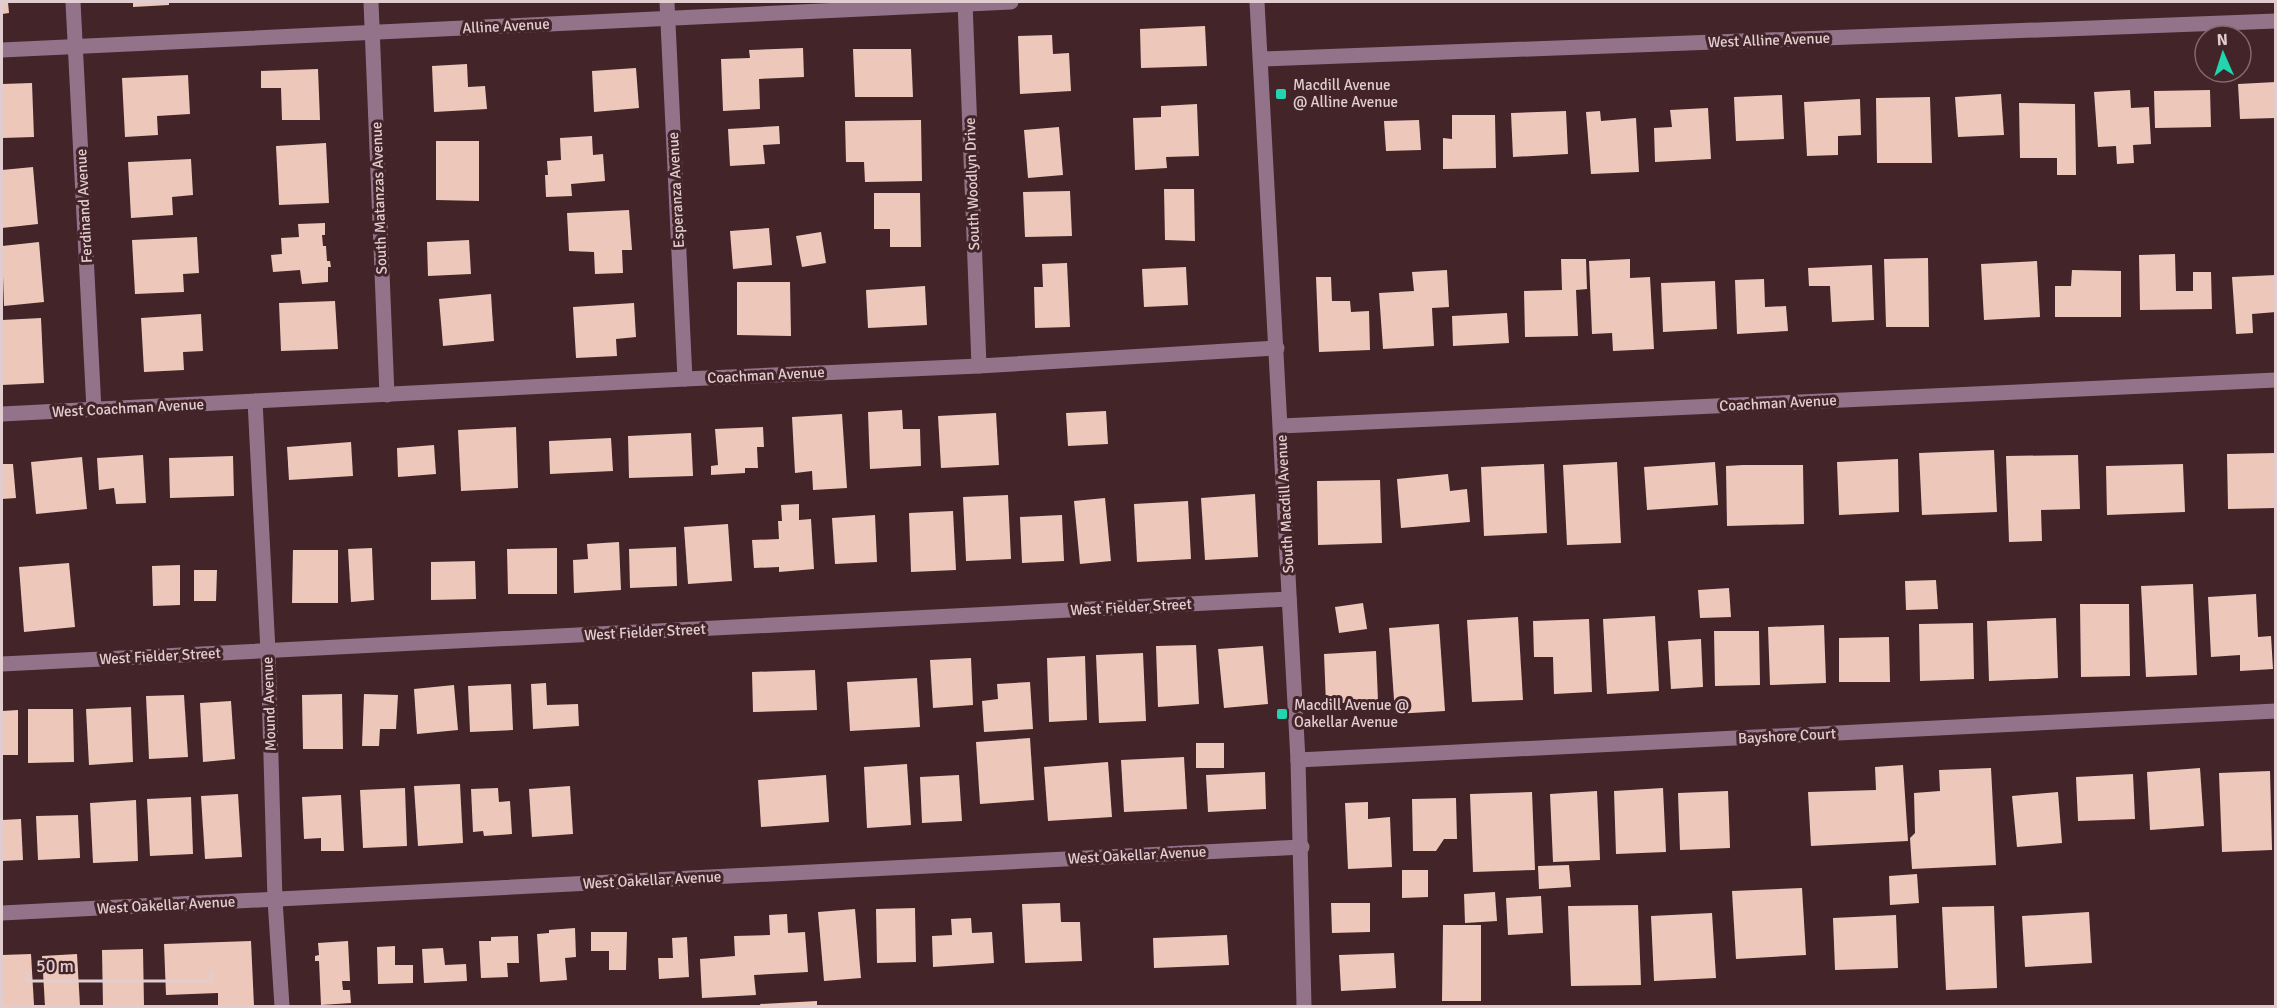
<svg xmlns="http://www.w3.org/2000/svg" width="2277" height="1008" font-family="Signika,sans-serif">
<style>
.building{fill:#edc8ba}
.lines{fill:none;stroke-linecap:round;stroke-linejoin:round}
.minor{stroke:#927389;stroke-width:15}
.poi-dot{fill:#22d5af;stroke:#422429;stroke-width:2}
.labels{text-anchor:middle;stroke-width:6;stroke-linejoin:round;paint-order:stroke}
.street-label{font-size:15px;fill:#e1cdd0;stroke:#422429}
.poi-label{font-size:15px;fill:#e1cdd0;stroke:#422429;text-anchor:start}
</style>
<rect width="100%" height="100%" fill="#422429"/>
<g class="building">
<polygon points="2,2 8,2 9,13 2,14"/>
<polygon points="133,2 169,2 169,5 133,7"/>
<polygon points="1205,26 1207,66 1141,68 1140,29"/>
<polygon points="1052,35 1053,54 1069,53 1071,91 1020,94 1018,36"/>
<polygon points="803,48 804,77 759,79 760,109 723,111 721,59 750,58 749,50"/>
<polygon points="853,49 911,49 913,97 855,97"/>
<polygon points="467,64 468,87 485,86 487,109 434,112 432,66"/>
<polygon points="636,68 639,108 594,112 592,71"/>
<polygon points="318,69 320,120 282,120 281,88 261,88 261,71"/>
<polygon points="188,75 190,114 157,116 158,135 125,137 122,78"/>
<polygon points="2276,82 2276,118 2240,119 2238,84"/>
<polygon points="32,83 34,137 2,138 2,84"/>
<polygon points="2130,90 2131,108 2149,107 2151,144 2133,145 2134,163 2117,164 2116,146 2098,147 2094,92"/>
<polygon points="2210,90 2211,127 2155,128 2154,91"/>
<polygon points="2001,94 2004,135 1958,137 1955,97"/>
<polygon points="1782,95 1784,139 1736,141 1734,97"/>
<polygon points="1930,97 1932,163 1877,163 1876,98"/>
<polygon points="1860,99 1861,135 1838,136 1838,155 1807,156 1804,102"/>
<polygon points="2019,103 2075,104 2076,175 2057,175 2057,158 2020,158"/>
<polygon points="1197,104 1199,156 1166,157 1167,168 1135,170 1133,118 1161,117 1161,106"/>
<polygon points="1708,108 1711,159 1655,162 1654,128 1672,127 1670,110"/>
<polygon points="1566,111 1568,154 1513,157 1511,113"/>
<polygon points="1600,111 1601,121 1636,118 1639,172 1591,174 1586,112"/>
<polygon points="1452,115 1495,115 1496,168 1443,169 1443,138 1452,139"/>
<polygon points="921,120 922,181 865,182 864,162 846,162 845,121"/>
<polygon points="1419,120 1421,150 1386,151 1384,121"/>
<polygon points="779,126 780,144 763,145 765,164 730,166 728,129"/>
<polygon points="1059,127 1063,175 1028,178 1024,130"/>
<polygon points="592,136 593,155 603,154 605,181 571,184 572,196 546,197 545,175 548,175 547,161 561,160 560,138"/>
<polygon points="436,141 479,141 479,201 436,200"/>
<polygon points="326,143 329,203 279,205 276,146"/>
<polygon points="191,159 193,195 172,197 173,215 131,218 128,162"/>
<polygon points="33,167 38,224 2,228 2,170"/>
<polygon points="1164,189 1194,189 1195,241 1165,240"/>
<polygon points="1070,191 1072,236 1025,237 1023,192"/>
<polygon points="874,193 920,193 921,247 890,247 890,229 874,229"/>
<polygon points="629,210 632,250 622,250 623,273 595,274 594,252 569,251 567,213"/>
<polygon points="325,223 325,235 322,235 323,246 326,246 327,261 330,261 331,267 328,267 328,282 302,284 300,270 273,272 271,255 282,254 281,238 299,237 298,224"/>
<polygon points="769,228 772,265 733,269 730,231"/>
<polygon points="821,232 826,263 802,267 796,236"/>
<polygon points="197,237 199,273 183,274 184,292 135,294 132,240"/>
<polygon points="469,240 471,274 428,276 427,242"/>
<polygon points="39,242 44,302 4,306 2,246"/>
<polygon points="2175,254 2176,291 2193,291 2193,272 2211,272 2212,309 2140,310 2139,255"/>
<polygon points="1928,258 1929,327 1886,327 1884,259"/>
<polygon points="1561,259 1586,259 1587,289 1576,290 1578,336 1525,337 1524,291 1562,290"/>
<polygon points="1630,259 1630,278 1650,277 1654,349 1613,351 1612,333 1592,334 1589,261"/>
<polygon points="2037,261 2040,317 1984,320 1981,264"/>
<polygon points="1067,263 1070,327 1035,328 1034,287 1043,287 1042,264"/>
<polygon points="1872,265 1874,320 1832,322 1830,286 1809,286 1808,268"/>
<polygon points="1186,267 1188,305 1144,307 1142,269"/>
<polygon points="1447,270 1449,307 1432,308 1434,346 1383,349 1379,293 1414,291 1412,272"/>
<polygon points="2072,270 2121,271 2121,317 2055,317 2055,286 2071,286"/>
<polygon points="2276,275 2276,312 2252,314 2253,333 2236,334 2232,277"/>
<polygon points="1316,277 1331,277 1332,301 1350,301 1351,312 1369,311 1370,350 1319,352"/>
<polygon points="1764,279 1765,307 1786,306 1788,331 1737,334 1735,280"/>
<polygon points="1715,281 1717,329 1663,332 1661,283"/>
<polygon points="737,282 790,282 791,336 737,335"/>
<polygon points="925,286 927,325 868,328 866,290"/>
<polygon points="491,294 494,341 443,346 439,299"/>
<polygon points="335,301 338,349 281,351 279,303"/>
<polygon points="634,303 636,337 616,339 617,356 576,358 573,307"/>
<polygon points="1507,313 1509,343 1453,346 1452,316"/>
<polygon points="201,314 203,351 183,352 184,370 144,372 141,318"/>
<polygon points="41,318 44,383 2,385 2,320"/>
<polygon points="902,410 903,429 920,429 921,466 870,469 868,412"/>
<polygon points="1106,411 1108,444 1068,446 1066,413"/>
<polygon points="996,413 999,465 941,468 938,416"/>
<polygon points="842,414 847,488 813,490 812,471 795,473 792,417"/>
<polygon points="516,427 518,488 461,491 458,430"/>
<polygon points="763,427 764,447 757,447 758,468 745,468 745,473 711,475 711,466 718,465 715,429"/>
<polygon points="691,433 693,476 629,478 628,436"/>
<polygon points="611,438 613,471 550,474 549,441"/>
<polygon points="351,442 353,476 289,480 287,447"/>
<polygon points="434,445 436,474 398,477 397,448"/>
<polygon points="1994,450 1997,512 1922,515 1919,453"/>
<polygon points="2276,453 2276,508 2228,509 2227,454"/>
<polygon points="143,455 146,503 116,504 114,488 99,490 97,458"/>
<polygon points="2078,455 2080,509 2041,510 2042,541 2009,542 2006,456"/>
<polygon points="233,456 234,496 170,498 169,458"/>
<polygon points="82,457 87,509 36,514 31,462"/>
<polygon points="1898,459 1899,512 1839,515 1837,462"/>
<polygon points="1617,462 1621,543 1567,545 1563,465"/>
<polygon points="1715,462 1718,505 1647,510 1644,467"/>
<polygon points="2,464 13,464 16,498 2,499"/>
<polygon points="1544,464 1547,533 1484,536 1481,467"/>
<polygon points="2183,464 2185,512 2107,515 2106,466"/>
<polygon points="1743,465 1803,465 1804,524 1727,526 1726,466"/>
<polygon points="1448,474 1450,491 1467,489 1470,522 1401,528 1397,479"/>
<polygon points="1380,480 1382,543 1318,545 1317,481"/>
<polygon points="1255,494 1258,557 1205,560 1201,498"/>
<polygon points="1008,495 1011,559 966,561 963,497"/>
<polygon points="1105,498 1111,561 1080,564 1074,501"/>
<polygon points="1188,501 1191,559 1137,562 1134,504"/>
<polygon points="799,504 799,520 811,519 814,569 779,572 779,567 754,568 752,540 779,539 778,521 782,521 781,505"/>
<polygon points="953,511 956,570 911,572 909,513"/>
<polygon points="875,515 877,562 835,564 832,518"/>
<polygon points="1062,515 1064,561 1022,563 1020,517"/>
<polygon points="728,524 732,581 688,584 684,527"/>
<polygon points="619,542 621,590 574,593 573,560 588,559 587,544"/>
<polygon points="676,547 677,586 630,588 629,549"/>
<polygon points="372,548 374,600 351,602 348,549"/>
<polygon points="557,548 557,594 508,594 507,549"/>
<polygon points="293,550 338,550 338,603 292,603"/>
<polygon points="475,561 476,599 431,600 431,562"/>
<polygon points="69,563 75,627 24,632 19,567"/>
<polygon points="180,565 180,605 153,606 152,566"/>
<polygon points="194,570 217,570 216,601 194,601"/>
<polygon points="1936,580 1938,609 1906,610 1905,581"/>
<polygon points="2193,584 2197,675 2146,677 2141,586"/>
<polygon points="1729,588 1731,617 1700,618 1698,590"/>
<polygon points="2256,594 2258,637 2271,636 2273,669 2240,671 2240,655 2211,657 2208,597"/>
<polygon points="1363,603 1367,629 1339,633 1335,607"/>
<polygon points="2080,604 2129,604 2130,676 2081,677"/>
<polygon points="1655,616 1659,691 1607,694 1603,619"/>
<polygon points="1518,617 1523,700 1472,702 1467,620"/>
<polygon points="2056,618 2058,678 1989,681 1987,621"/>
<polygon points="1589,619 1592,692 1554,694 1553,657 1534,657 1533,621"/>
<polygon points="1973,623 1974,679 1920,681 1919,624"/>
<polygon points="1439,624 1445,711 1395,714 1389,628"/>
<polygon points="1824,625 1826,683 1770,685 1768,627"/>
<polygon points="1714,631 1759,631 1760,685 1715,686"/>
<polygon points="1889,637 1890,682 1839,682 1839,638"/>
<polygon points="1701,639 1703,687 1671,689 1668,641"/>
<polygon points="1196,645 1199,704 1158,707 1156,646"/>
<polygon points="1263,646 1268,704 1224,708 1218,649"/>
<polygon points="1376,651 1378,701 1326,704 1324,654"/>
<polygon points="1143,653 1146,721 1099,723 1096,655"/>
<polygon points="1085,656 1087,720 1049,722 1047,658"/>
<polygon points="971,658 973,705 933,708 930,660"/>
<polygon points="815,670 817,710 753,712 752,672"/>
<polygon points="917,678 920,727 850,731 847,682"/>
<polygon points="1030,682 1033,729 984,732 982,701 998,699 997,684"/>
<polygon points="546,683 547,705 578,704 579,726 533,729 531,684"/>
<polygon points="511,684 513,730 470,732 468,686"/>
<polygon points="454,685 458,730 417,734 414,689"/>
<polygon points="342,694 343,749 303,749 302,695"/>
<polygon points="364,694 398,695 396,729 380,729 379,746 362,746"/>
<polygon points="184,695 188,757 149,759 146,696"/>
<polygon points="231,701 235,759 203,762 200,703"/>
<polygon points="131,707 133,762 89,765 86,709"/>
<polygon points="28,709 73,709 74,762 28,763"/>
<polygon points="18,710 18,755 2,755 2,711"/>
<polygon points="1030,738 1034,800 980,804 976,742"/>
<rect x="1196" y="743" width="28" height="25"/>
<polygon points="1184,757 1187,809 1124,812 1121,760"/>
<polygon points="1108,762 1112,817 1048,821 1044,767"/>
<polygon points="907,764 911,825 867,828 864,767"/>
<polygon points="1903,765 1908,841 1811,846 1808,792 1876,790 1875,767"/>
<polygon points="1991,768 1996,865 1912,869 1910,838 1915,833 1914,793 1940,791 1939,770"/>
<polygon points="2200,768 2204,826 2150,830 2147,772"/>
<polygon points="2270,771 2272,850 2222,852 2219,773"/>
<polygon points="1265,772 1266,809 1208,812 1206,775"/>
<polygon points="2133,774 2135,819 2078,821 2076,777"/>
<polygon points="826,775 829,822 761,827 758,780"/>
<polygon points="959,775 962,821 922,823 920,777"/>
<polygon points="460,784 463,843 418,846 414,786"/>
<polygon points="570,786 573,834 532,837 529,789"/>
<polygon points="405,788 407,846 363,848 360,790"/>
<polygon points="498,788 499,802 510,801 512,834 484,836 483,831 473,832 471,789"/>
<polygon points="1663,788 1666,852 1616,854 1614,791"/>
<polygon points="1597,791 1600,860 1553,862 1550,794"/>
<polygon points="1728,791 1730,848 1680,850 1678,793"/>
<polygon points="1532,792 1535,870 1473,872 1470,794"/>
<polygon points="2058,792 2062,843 2017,847 2012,796"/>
<polygon points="238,794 242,857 205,859 201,796"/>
<polygon points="341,795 344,851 321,851 321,838 304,839 302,797"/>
<polygon points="191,797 193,854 150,856 147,799"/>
<polygon points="1456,798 1457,839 1444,839 1436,851 1413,851 1412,799"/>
<polygon points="136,800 138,861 93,863 90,803"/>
<polygon points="1368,802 1368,819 1390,817 1392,867 1348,869 1345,803"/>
<polygon points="78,815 80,858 38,860 36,816"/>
<polygon points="21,819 23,860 2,861 2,820"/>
<polygon points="1569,865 1571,887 1539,889 1538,866"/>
<polygon points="1402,870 1428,870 1428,897 1402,898"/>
<polygon points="1917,874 1919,903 1890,905 1889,876"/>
<polygon points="1802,888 1806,955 1736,959 1732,891"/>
<polygon points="1495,892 1497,921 1465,923 1464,894"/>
<polygon points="1541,896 1543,933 1508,935 1506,898"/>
<polygon points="1060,903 1061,922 1080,922 1082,961 1025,963 1022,904"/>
<polygon points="1331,903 1370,903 1370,932 1332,933"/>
<polygon points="1638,905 1641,985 1571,986 1568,906"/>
<polygon points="1994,906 1997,988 1946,990 1942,907"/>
<polygon points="915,908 916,962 877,963 876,909"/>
<polygon points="855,909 861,978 824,981 818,912"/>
<polygon points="2089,912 2092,963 2025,967 2022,916"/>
<polygon points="1712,913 1716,978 1654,981 1651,916"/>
<polygon points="787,914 788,933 805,932 808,972 754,975 756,995 702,998 700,959 735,956 734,936 770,935 769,915"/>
<polygon points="1896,915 1898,968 1835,970 1833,918"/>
<polygon points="971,918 972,933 992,932 994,963 933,967 932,936 952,935 951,919"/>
<polygon points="1443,925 1481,925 1481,1001 1442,1001"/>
<polygon points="575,928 576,957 565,958 567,980 540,982 537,934 549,933 549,930"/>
<polygon points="591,932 627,932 626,970 609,970 609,951 591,951"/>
<polygon points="1227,935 1229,965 1154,968 1153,938"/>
<polygon points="518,936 519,963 507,963 508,977 481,978 479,941 491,941 491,937"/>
<polygon points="687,937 689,977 659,979 658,958 673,958 672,938"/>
<polygon points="251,941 254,1006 218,1006 218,993 166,995 164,944"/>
<polygon points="348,941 350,981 342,981 343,990 350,990 351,1003 321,1005 319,961 315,961 315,956 319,955 318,943"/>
<polygon points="395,946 395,965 413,965 413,983 378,984 377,947"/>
<polygon points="443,948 445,965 466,964 467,981 424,983 422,949"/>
<polygon points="143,949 144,1006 103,1006 102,950"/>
<polygon points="1394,953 1396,988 1341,991 1339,955"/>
<polygon points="31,954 34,1005 2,1006 2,955"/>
<polygon points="77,954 80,1006 45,1006 42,956"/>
<polygon points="817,1001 817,1006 761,1006 760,1004"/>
</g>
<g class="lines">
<g class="minor">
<polyline points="73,2 94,410"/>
<polyline points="371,2 387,395"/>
<polyline points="667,2 685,379"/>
<polyline points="965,2 979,366"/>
<polyline points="1257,2 1298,760 1304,1006"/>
<polyline points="2,50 1011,2"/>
<polyline points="1262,59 2276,21"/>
<polyline points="255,401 268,651 275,900 282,1006"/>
<polyline points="2,414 685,379 979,366 1277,348"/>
<polyline points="1281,426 2276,380"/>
<polyline points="2,664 1289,599"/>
<polyline points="1298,760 2276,711"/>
<polyline points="2,913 1302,847"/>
</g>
</g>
<g class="poi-dot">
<rect x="1275" y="88" width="12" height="12" rx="3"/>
<rect x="1276" y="708" width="12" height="12" rx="3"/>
</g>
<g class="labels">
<g class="street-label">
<text transform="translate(506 26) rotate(-3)" y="5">Alline Avenue</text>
<text transform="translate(1769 40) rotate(-2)" y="5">West Alline Avenue</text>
<text transform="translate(972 184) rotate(-92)" y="5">South Woodlyn Drive</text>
<text transform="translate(676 190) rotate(-93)" y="5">Esperanza Avenue</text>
<text transform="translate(379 198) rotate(-92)" y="5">South Matanzas Avenue</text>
<text transform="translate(84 206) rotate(-93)" y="5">Ferdinand Avenue</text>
<text transform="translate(766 375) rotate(-3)" y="5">Coachman Avenue</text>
<text transform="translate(1778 403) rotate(-3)" y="5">Coachman Avenue</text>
<text transform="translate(128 408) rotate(-3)" y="5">West Coachman Avenue</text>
<text transform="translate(1285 504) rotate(-93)" y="5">South Macdill Avenue</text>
<text transform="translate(1131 607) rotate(-3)" y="5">West Fielder Street</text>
<text transform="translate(645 632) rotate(-3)" y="5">West Fielder Street</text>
<text transform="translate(160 656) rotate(-3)" y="5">West Fielder Street</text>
<text transform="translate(269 704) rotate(-92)" y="5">Mound Avenue</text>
<text transform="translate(1787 736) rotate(-3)" y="5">Bayshore Court</text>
<text transform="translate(1137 855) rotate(-3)" y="5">West Oakellar Avenue</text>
<text transform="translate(652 880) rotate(-3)" y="5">West Oakellar Avenue</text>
<text transform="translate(166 905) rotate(-3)" y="5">West Oakellar Avenue</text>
</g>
<g class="poi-label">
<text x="1293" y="90">Macdill Avenue<tspan x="1293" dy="17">@ Alline Avenue</tspan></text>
<text x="1294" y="710">Macdill Avenue @<tspan x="1294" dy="17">Oakellar Avenue</tspan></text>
</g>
</g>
<rect width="2277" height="1008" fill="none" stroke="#e1cdd0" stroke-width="6"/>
<g transform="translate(2223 54) rotate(357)"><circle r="28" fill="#422429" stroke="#82686c" stroke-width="1.5"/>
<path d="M0-4.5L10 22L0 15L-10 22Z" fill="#22d5af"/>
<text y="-9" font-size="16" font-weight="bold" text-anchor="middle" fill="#e1cdd0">N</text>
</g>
<path d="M27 972v9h184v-9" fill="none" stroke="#e1cdd0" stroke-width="3"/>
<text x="36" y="972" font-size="18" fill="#e1cdd0" stroke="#422429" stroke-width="4.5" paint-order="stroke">50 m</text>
</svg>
